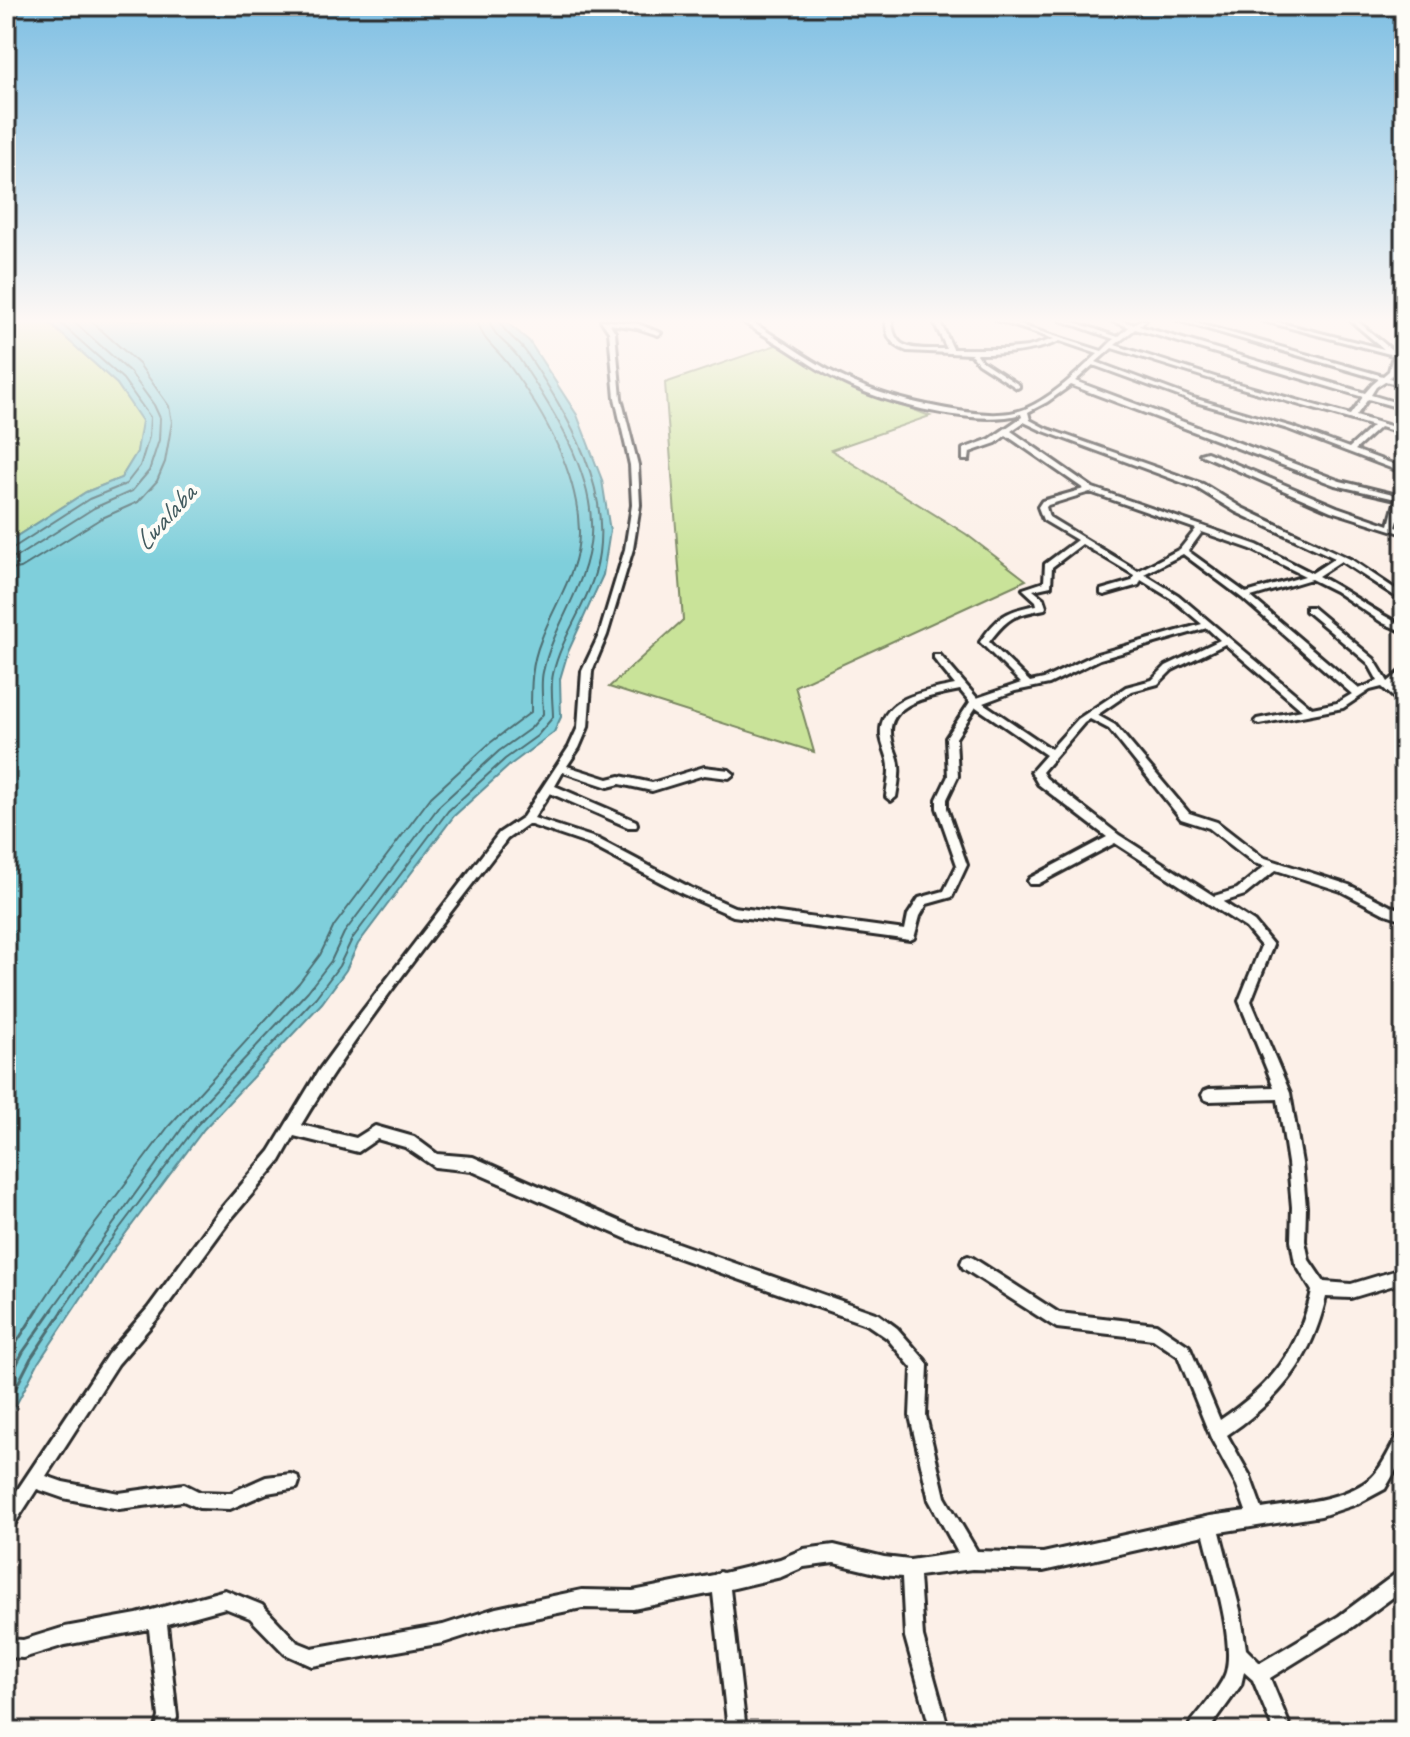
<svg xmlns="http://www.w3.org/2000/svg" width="1410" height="1737" font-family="Caveat,sans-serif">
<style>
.green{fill:#c9e399;stroke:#7a8762;stroke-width:2}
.water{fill:#7fcfdb;stroke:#5d8d95;stroke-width:2}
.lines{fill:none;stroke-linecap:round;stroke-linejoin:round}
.shore-far1{stroke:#4d6d71;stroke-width:2}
.shore{stroke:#4d6d71;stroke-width:3}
.minor-casing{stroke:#2b2b2b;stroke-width:6}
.minor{fill:#fdfcf7;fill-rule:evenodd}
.labels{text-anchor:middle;stroke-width:8;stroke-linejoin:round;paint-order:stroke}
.far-water-label{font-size:28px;font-style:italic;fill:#445c60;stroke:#fdfcf7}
</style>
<rect width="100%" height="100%" fill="#fcf0e8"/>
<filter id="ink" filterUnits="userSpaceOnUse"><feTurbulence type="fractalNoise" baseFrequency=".0125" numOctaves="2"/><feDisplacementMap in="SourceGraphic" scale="16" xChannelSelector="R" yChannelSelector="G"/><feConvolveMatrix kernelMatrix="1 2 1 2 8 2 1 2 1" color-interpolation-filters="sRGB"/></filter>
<g filter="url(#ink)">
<g class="green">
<polygon points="6,320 46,320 117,384 143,421 137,452 121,478 86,492 6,543"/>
<polygon points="779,344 835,380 930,416 831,450 966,534 1026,580 795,686 814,752 609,687 683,620 665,383"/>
</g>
<polygon class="water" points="46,320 504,320 529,341 577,415 602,480 610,531 603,575 568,652 560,679 561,717 554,732 510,765 454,816 358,944 346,970 322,1003 204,1129 111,1253 38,1363 6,1424 6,543 86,492 121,478 137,452 142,421 117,384"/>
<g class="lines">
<g class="shore-far1">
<polyline points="6,549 13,548 89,499 126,484 140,466 149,437 150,417 123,379 57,320"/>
<polyline points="6,559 18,556 94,508 132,491 149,471 159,440 160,418 154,405 130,372 72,320"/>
<polyline points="6,571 21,568 100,519 138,502 157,481 165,462 172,422 169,406 139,364 90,320"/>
<path d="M37 1311 86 1236 168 1127 299 983 320 955 334 926 431 797 490 743 531 712C531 686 531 664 541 640 554 604 580 570 579 531 578 471 542 410 508 364 494 345 484 344 477 320"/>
<path d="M51 1311 191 1116 308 991 331 961 344 933 440 805 499 751 531 728 543 714C543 701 540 685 543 672 554 622 587 588 591 535 595 473 551 406 518 357 508 343 494 338 489 320"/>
<path d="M62 1311 104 1249 198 1124 316 997 339 966 352 939 448 811 505 759 537 736 553 717C553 704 550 687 553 674 561 638 585 608 595 573 617 492 568 416 526 352 518 340 504 334 499 320"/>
</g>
<g class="shore">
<polyline points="6,1359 38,1309"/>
<polyline points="6,1385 23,1352 53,1309"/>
<polyline points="6,1407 31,1358 64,1309"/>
</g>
<g class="minor-casing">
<path id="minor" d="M601 320 638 324 661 333 658 335 637 328 610 324 615 332 621 398 638 465 640 505 633 549 607 635 592 671 588 727 579 748 567 766 608 779 620 776 652 783 704 767 729 770 734 774 729 778 704 775 652 791 620 784 608 787 563 772 555 786 636 821 637 824 636 827H628L550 793 534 818 598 839 691 888 734 907 905 930 908 915 919 898 944 891 957 865 937 808V799L948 776 946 738 970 702 960 690C933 696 883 702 892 740 893 747 896 752 898 759 901 771 898 784 896 797L891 801 886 797C887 785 891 772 888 760 886 752 882 744 881 736 878 697 927 691 955 685L934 659V655H940L977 698 1021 683 980 642C997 617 1007 610 1037 605L1036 601 1023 589 1044 582 1045 564 1077 540 1043 520 1038 507 1042 501 1084 489 1006 435 996 443 970 452 969 460H963V449L990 439 1022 417 1021 414C976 427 888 404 846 384 822 373 800 357 777 343 765 335 751 328 741 320H748C783 340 816 366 853 382 886 397 923 405 959 411 980 414 1005 417 1025 409 1053 397 1077 373 1098 354L1060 341C1034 352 1005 354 977 354L982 361 1019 385V387L1017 388 978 363 971 354 907 351C891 345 886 336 886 320H892C893 355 920 348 947 349L933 320H939L953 349H1007L1028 347 1054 339 996 320H1004L1102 351 1114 339 1060 320H1068L1118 337 1129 327 1109 320H1117L1133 324 1140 320H1146L1139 326 1365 393 1372 385 1379 379 1177 320H1185L1383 376 1389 371 1393 356 1390 354 1260 320H1269L1384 349 1350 320H1356L1399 356 1395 372 1389 378 1404 382V386L1385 381 1376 387 1371 395 1404 405V409L1368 399 1356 416 1404 430V434L1380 427 1355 450 1404 468V473L1288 429 1189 400 1093 365 1075 381 1340 481 1397 495 1401 486H1404V499L1396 527 1404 529V534L1331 511 1200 454 1207 452 1337 507 1389 525 1396 499 1335 485 1071 385 1047 402 1028 412 1030 420 1045 428 1203 484 1242 508 1352 560 1404 595V602L1341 561 1318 576C1348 591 1374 612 1404 626V632L1383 623 1335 591 1311 579 1251 597 1359 689 1378 681 1368 663 1306 611V607H1312L1374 659 1388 682 1404 669V677L1394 687 1404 697V705L1401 704 1382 687 1370 690 1343 708 1260 724 1257 723 1255 721 1257 719 1302 710 1225 644 1172 670 1158 684 1132 691 1097 715 1115 725 1189 813 1217 822 1262 857 1349 885 1390 906 1404 910V920L1383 913 1341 891 1276 870 1245 895 1223 902 1254 922 1273 945 1251 1001 1290 1093 1302 1163 1306 1207 1305 1241 1309 1260 1324 1282 1351 1284 1404 1268V1282L1351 1298 1326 1297C1311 1361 1281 1398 1227 1435L1250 1476 1262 1509C1297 1503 1343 1501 1371 1478 1381 1470 1391 1447 1398 1435L1404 1433V1456L1385 1489 1357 1504 1321 1516 1220 1532 1240 1610 1246 1649 1260 1663 1339 1616 1398 1572 1404 1569V1589L1351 1628 1270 1678 1292 1731H1274L1253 1680 1244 1672 1241 1685 1208 1731H1188L1190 1724C1200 1711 1222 1686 1226 1672 1235 1641 1212 1568 1204 1535L1043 1571 972 1569 919 1576 923 1637 949 1731H931L905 1637 902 1577 884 1575 834 1563 804 1567 781 1577 730 1589 746 1731H728L713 1593 633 1609 582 1608 496 1626 443 1643 312 1666 285 1654 250 1618 225 1608 167 1624 177 1717 173 1731H155L159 1717 149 1629 65 1645 23 1658 6 1657V1639L23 1640 65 1627 137 1614 225 1590 262 1605 297 1642 312 1648 443 1625 496 1608 582 1590 633 1591 714 1575 720 1572 723 1573 780 1559 804 1549 834 1545 884 1557 910 1560 958 1553 929 1500 910 1416 912 1368 887 1338 868 1325 634 1242 472 1171 435 1167 405 1147 377 1139 358 1152 294 1136 280 1161 230 1220 158 1318 118 1364 46 1476 63 1482 119 1493 184 1484 200 1492 230 1493 266 1477 291 1474 297 1476 299 1482 297 1488 267 1493 230 1509 199 1508 183 1501 119 1509 63 1498 37 1489 12 1528 6 1530V1507L108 1354 148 1308 220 1210 270 1151 319 1070 357 1018 499 833 523 817 569 747 578 727 582 671 599 635 625 549 632 505 630 465 615 398 609 332ZM1135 329 1363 397 1350 415 1221 379 1115 345ZM1112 348 1217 381 1373 426 1349 448 1292 427 1193 398 1096 362ZM1024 422 1041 430 1197 488 1236 512 1335 558 1312 573 1257 545 1093 488 1011 431ZM1090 492 1196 529 1180 549 1138 571 1049 517 1046 507 1048 505ZM1202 532 1251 549 1305 576 1246 593 1188 551ZM1082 544 1134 575 1132 581 1101 590V594L1104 595 1139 585 1141 580 1172 599 1202 624 1094 655 1044 679 1030 682 989 642C1009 616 1014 615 1045 609L1046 607 1043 598 1033 590 1051 586 1052 567ZM1183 554 1242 598 1352 694 1337 703 1312 708 1178 595 1144 574ZM1207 628 1220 640 1166 666 1152 680 1126 687 1078 719 1051 749 983 703 1015 691 1049 684 1100 659ZM976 707 1046 755 1031 772 1038 784 1107 837 1030 878 1028 881 1030 884H1038L1115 843 1246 928 1261 946 1239 1001 1274 1087 1209 1089 1204 1091 1202 1095 1204 1099 1209 1101 1278 1099 1288 1163 1292 1207 1291 1241 1295 1263 1312 1291C1297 1353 1273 1384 1220 1420L1189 1346 1156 1324 1059 1313 973 1258 968 1256 963 1258 961 1263 963 1268 1052 1325 1057 1328 1153 1339 1178 1356 1211 1438 1237 1486 1246 1511 1210 1516 1043 1553 977 1551 945 1497 926 1416 928 1365 925 1360 897 1328 878 1314 635 1228 473 1157 437 1154 414 1137 375 1126 356 1138 301 1125C361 1024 436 932 507 839L528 824 590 845 683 894 733 916 910 940 914 938 920 916 927 904 952 897 967 865 947 808V799L958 776 956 738ZM1090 719 1109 729 1181 819 1209 828 1254 863 1265 866 1237 889 1214 896 1119 835 1046 778 1042 772 1084 723Z"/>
</g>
<use href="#minor" class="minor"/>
</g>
</g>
<linearGradient id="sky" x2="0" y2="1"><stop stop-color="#7ebfe3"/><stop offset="0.57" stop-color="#fef8f5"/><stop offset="1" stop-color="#fef8f5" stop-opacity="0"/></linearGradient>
<rect width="1410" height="563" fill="url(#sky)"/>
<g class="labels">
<g class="far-water-label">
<text transform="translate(164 517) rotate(-48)" y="10">Lwalaba</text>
</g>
</g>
<rect width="1410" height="1737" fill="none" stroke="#fdfcf7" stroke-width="32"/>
<rect x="16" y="16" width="1378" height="1705" fill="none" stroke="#2b2b2b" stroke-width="3" filter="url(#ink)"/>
</svg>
